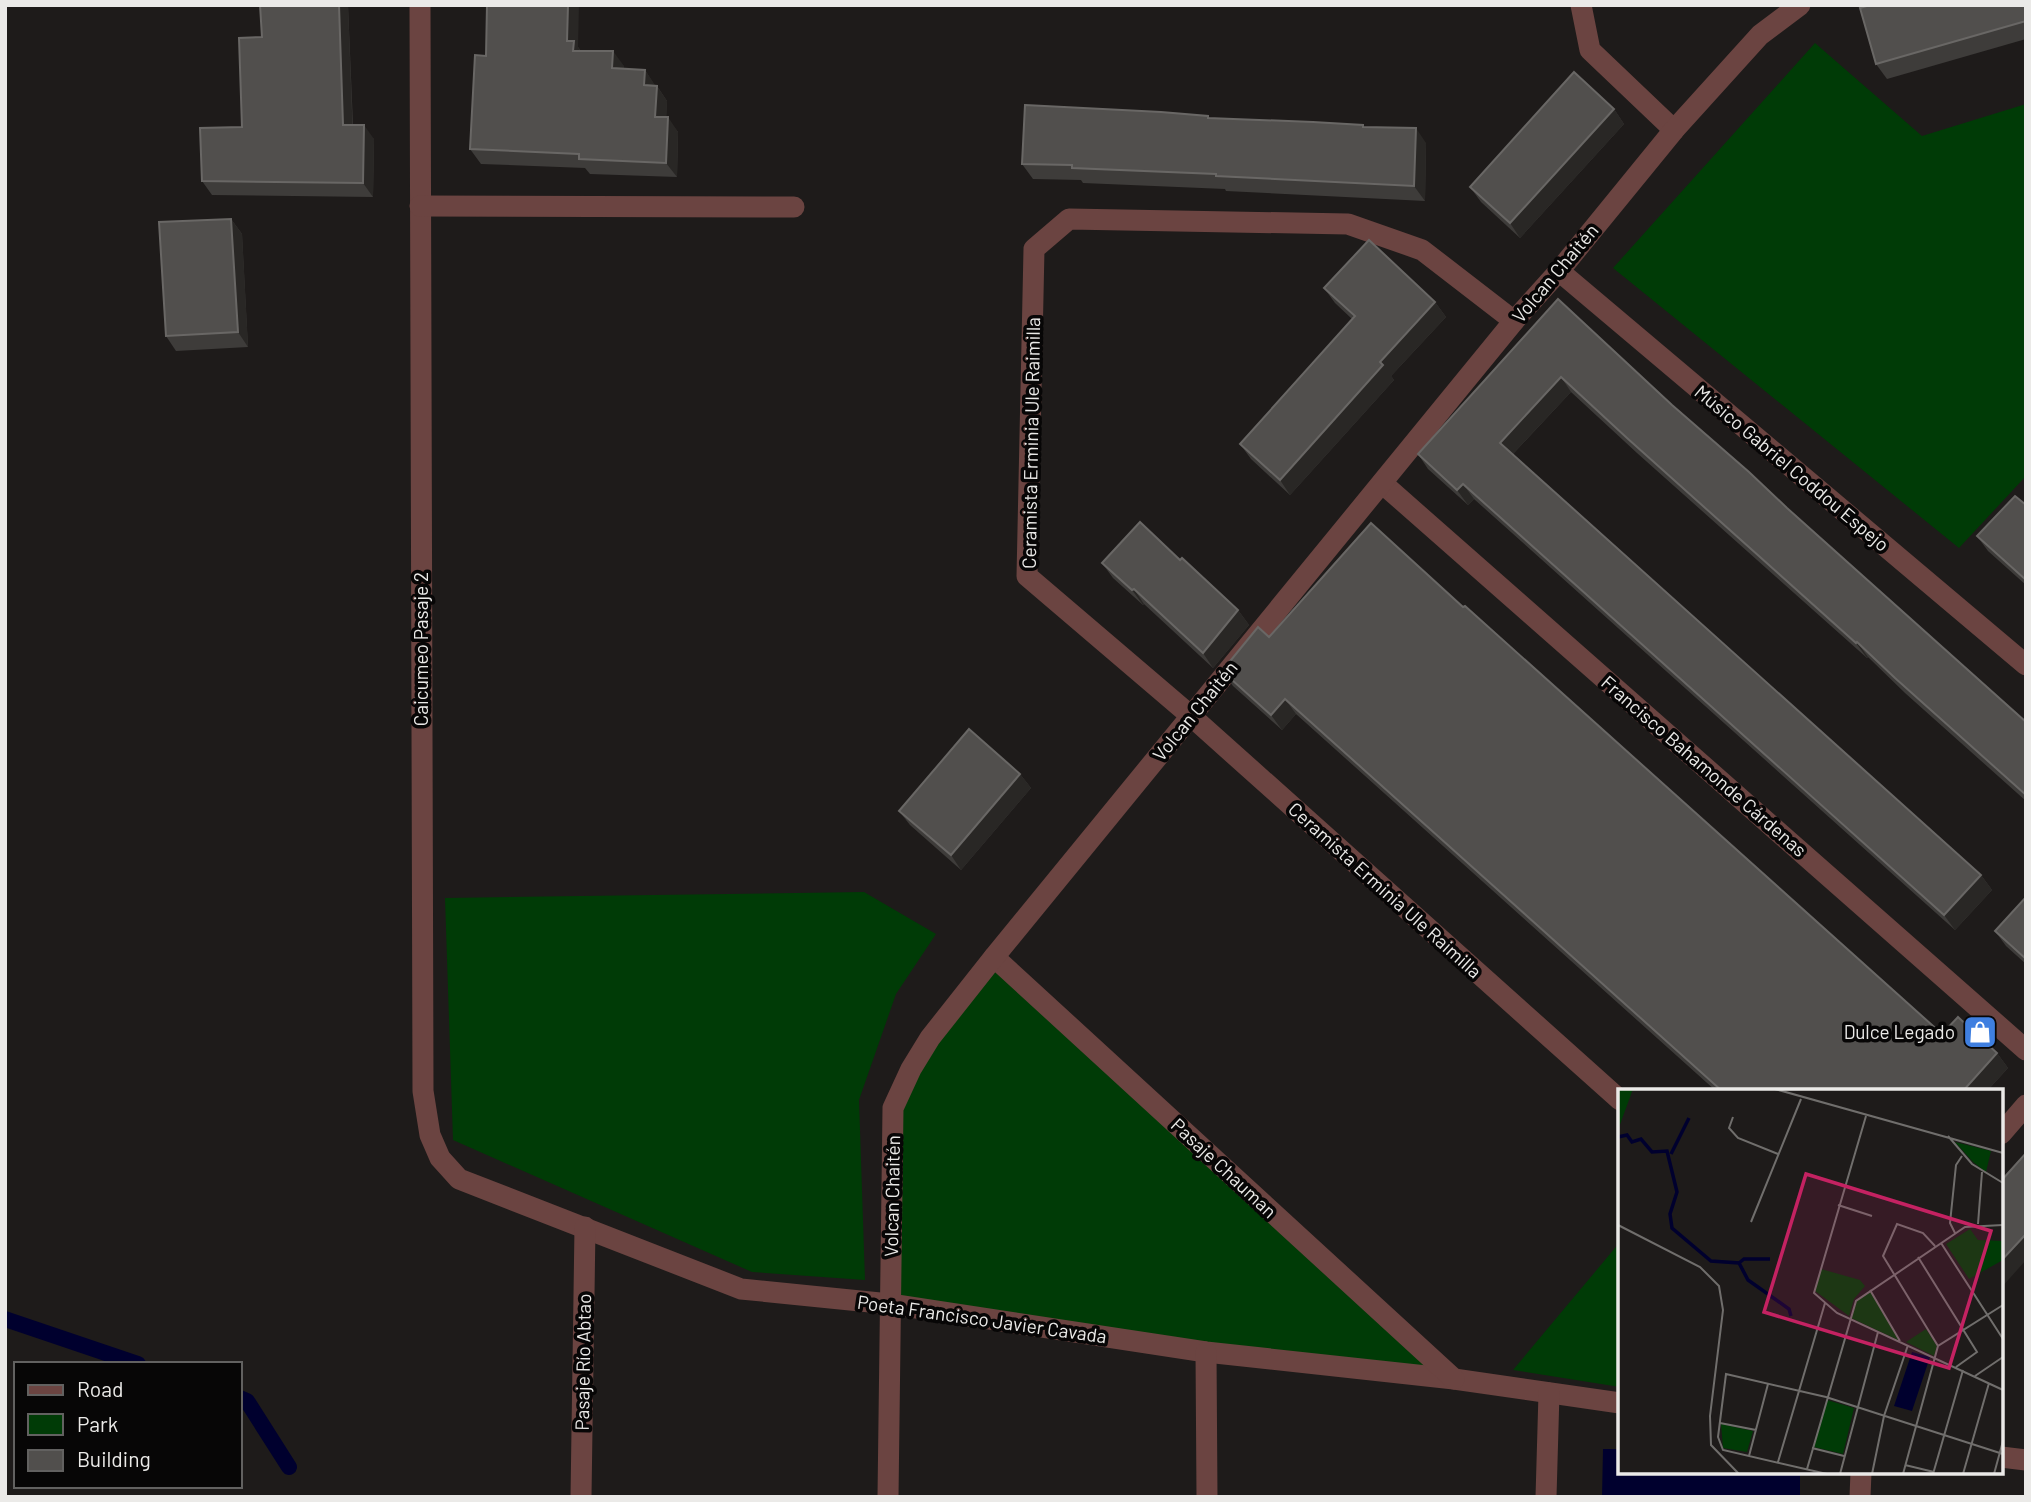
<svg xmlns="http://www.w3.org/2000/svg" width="2031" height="1502" font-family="Barlow,sans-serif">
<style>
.green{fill:#003b06}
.water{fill:#00002e}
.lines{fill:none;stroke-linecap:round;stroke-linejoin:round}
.stream{stroke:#00002e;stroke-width:16}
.minor{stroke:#6b4441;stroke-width:21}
.wall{fill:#3e3c3a}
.shaded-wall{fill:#292725}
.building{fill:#514f4d;stroke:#696765;stroke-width:2}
.labels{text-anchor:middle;stroke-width:7;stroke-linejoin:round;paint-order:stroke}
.street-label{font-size:19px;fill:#ebeae8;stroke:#070606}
.poi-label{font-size:19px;fill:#ebeae8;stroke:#070606;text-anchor:end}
.inset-river{fill:none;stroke:#00002e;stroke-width:3.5}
.inset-road{fill:none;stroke:#706e6c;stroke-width:2}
.view{fill:#c42262;fill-opacity:0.15;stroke:#c42262;stroke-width:3.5}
.inset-edge{fill:none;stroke:#ebeae8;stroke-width:3.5}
</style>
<rect width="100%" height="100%" fill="#1e1b1a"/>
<g class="green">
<polygon points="1815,43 1922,136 2026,104 2026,476 1959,548 1613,268"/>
<polygon points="864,892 936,934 896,994 859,1100 865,1280 752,1272 453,1140 445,898"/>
<polygon points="994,957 1454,1379 890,1304 893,1108"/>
<polygon points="1620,1242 1620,1387 1513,1370"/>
</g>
<polygon class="water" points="1603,1449 1620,1449 1620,1472 1800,1472 1800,1497 1602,1497"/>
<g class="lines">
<g class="stream">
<polyline points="5,1319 138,1364"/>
<polyline points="240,1398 247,1401 289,1467"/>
</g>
<g class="minor">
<polyline points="420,5 423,1091 430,1135 440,1158 459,1179 741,1289 890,1304 1206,1352 1454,1379 1620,1403"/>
<polyline points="1581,5 1590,50 1674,130"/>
<polyline points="420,206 794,207"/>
<polyline points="1559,271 2026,665"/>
<polyline points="1514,321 1422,250 1348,224 1069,219 1034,249 1027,576 1191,716 1620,1100"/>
<polyline points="1382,483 2026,1050"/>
<polyline points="994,957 1454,1379"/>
<polyline points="2001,1134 2026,1105"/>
<polyline points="1206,1352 1207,1497"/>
<polyline points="2001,1457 2026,1460"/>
<polyline points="581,1497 585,1227"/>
<polyline points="888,1497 893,1108 911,1069 930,1038 994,957 1514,321 1559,271 1674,130 1760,35 1800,5"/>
<polyline points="1546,1497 1549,1393"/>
<polyline points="1860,1497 1861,1472"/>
</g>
</g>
<g class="wall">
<polygon points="348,5 353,125 374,139 373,197 212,195 202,181 242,127 262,37"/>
<polygon points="2026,5 2026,39 1887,79 1876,64"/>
<polygon points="578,47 581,51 624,66 624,69 645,70 655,86 657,86 667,101 666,117 678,132 677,177 590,174 585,168 481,164 470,149 486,56"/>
<polygon points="1614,109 1624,124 1520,238 1481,202 1470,187"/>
<polygon points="1208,116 1210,118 1363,125 1364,127 1426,143 1425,201 1226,191 1225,189 1083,183 1081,180 1033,179 1022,164"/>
<polygon points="231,219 242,234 248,347 176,351 166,336"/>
<polygon points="1324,288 1435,302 1446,317 1391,376 1394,380 1290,495 1251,459 1240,444 1352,319 1335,303"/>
<polygon points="1558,299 1672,405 2026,722 2026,801 1905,693 1868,657 1867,658 1637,453 1571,392 1513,454 1981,875 1992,890 1955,930 1474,499 1468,505 1428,469 1418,454"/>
<polygon points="2026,505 2026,585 1988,551 1977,536"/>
<polygon points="1180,560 1238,610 1249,625 1213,668 1144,604 1143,605 1113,578 1102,563"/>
<polygon points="1463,607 1942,1034 1997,1053 2008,1068 1987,1091 1716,1091 1296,714 1282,730 1233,686 1222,671 1269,637"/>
<polygon points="1020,774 1031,788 961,870 910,825 899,811"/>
<polygon points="2026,897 2026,964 2006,946 1995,931"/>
</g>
<g class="shaded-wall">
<polygon points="339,5 348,5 353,139 343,125"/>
<polygon points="568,5 579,5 578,47 584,56 584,66 567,41"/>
<polygon points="613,51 624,66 623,83 612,68"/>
<polygon points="645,70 655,85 654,100 644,85"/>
<polygon points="657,86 667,101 666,132 655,117"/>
<polygon points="1614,109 1624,124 1520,238 1510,223"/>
<polygon points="668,117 678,132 677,177 666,163"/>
<polygon points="364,125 374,139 373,197 363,183"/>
<polygon points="1416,128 1426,143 1425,201 1414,186"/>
<polygon points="231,219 242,234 248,347 238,332"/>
<polygon points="1435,302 1446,317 1391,376 1394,380 1290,495 1280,480 1380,362"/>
<polygon points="1561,377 1571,392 1510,457 1500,443"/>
<polygon points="1463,484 1474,499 1468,505 1457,490"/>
<polygon points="1134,589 1144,604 1143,605 1132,590"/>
<polygon points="1238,610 1249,625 1213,668 1203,653"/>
<polygon points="1857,642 1868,657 1867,658 1856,643"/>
<polygon points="1285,699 1296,714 1282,730 1271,715"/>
<polygon points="1020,774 1031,788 961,870 951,855"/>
<polygon points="1981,875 1992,890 1955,930 1944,915"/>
<polygon points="1997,1053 2008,1068 1987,1091 1963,1091"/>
<polygon points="2026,1234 2026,1260 2001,1288 2001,1261"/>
</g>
<g class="building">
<polygon points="260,5 339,5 343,125 364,125 363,183 202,181 200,128 242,127 239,38 262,37"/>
<polygon points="487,5 568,5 567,41 574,41 573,51 613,51 612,68 645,70 644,85 657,86 655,117 668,117 666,163 579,159 579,154 470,149 475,55 486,56"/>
<polygon points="1870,5 2026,5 2026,21 1876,64 1860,8"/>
<polygon points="1574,72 1614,109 1510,223 1470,187"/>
<polygon points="1025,105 1161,112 1208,116 1208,118 1313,122 1363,125 1363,127 1416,128 1414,186 1216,176 1216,174 1072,168 1072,165 1022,164"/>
<polygon points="231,219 238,332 166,336 159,222"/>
<polygon points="1369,240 1435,302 1380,362 1383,365 1280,480 1240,444 1355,316 1324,288"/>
<polygon points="1558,299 1672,405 1749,472 1787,508 2026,722 2026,795 1895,678 1857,642 1856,643 1627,438 1561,377 1500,443 1981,875 1944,915 1463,484 1457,490 1418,454"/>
<polygon points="2015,496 2026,505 2026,580 1977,536"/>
<polygon points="1140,522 1180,560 1182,558 1238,610 1203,653 1134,589 1132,590 1102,563"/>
<polygon points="1371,523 1463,607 1465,606 1942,1034 1958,1017 1997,1053 1963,1091 1722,1091 1285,699 1271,715 1222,671 1258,627 1269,637"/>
<polygon points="969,729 1020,774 951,855 899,811"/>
<polygon points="2026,897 2026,959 1995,931"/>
<polygon points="2026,1153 2026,1234 2001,1261 2001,1181"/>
</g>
<defs>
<g id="shop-square" transform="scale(1.75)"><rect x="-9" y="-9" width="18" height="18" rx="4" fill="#3f7fe0" stroke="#070606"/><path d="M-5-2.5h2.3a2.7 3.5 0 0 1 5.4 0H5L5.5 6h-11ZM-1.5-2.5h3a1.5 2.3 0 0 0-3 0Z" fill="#fff"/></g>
</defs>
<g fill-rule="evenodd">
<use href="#shop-square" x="1980" y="1032"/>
</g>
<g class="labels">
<g class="street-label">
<text transform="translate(1555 273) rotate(-50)" y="7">Volcan Chaitén</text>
<text transform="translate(1031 443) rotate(-89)" y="7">Ceramista Erminia Ule Raimilla</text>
<text transform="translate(1792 468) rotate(40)" y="7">Músico Gabriel Coddou Espejo</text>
<text transform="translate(421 649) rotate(-90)" y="7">Caicumeo Pasaje 2</text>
<text transform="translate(1195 711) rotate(-51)" y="7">Volcan Chaitén</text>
<text transform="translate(1704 766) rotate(41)" y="7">Francisco Bahamonde Cárdenas</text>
<text transform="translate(1385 890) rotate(42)" y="7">Ceramista Erminia Ule Raimilla</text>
<text transform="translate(1224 1168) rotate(43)" y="7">Pasaje Chauman</text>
<text transform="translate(892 1196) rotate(-89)" y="7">Volcan Chaitén</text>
<text transform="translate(982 1319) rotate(8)" y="7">Poeta Francisco Javier Cavada</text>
<text transform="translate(583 1362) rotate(-89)" y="7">Pasaje Río Abtao</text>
</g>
<g class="poi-label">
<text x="1955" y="1039">Dulce Legado</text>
</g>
</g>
<g transform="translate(1618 1089)">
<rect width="385" height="385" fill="#1e1b1a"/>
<path d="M0 0H15L0 41ZM337 53 373 62 368 83 355 73ZM352 140 360 151 385 152V171L351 190 328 155ZM203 180 242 191 247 197 236 210 231 227 197 202ZM252 201 282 252 233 229 238 212ZM308 240 319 257 316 267 288 253ZM209 311 236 319 225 365 196 358ZM103 335 135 342 129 363 105 359Z" fill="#003b06"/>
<path d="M294 263 312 268 294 322 276 317Z" fill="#00002e"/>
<path class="inset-river" d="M0 48 9 46 14 53 23 50 34 63 49 62 59 103 52 125 54 139 93 172 121 174 130 191 171 220 173 227M53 65 71 29M121 174 126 170H152"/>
<path class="inset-road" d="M157 0 385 64M248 27 196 204 219 224 385 301M115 28 111 39 120 49 160 65M330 47 354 75 385 94M220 116 254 127M133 133 183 10M360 135 364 83M0 136 82 178 101 197 105 221 92 327 93 356 121 385M337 144 332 134 338 76 344 67M323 154 385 250M317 157 305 144 279 135 265 167 320 257M300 168 359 263 338 278M252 201 282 252M357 287 385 268M102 334 138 341M194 359 226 367M131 367 150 295M160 373 207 214M287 376 316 383M189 380 238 212 347 138 385 136M209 385 105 361 100 348 108 285 208 308 385 365M222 385 260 243M254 385 266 327 290 256M285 385 320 257 385 216M315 385 345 281M345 385 371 294M376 385 385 352"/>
<path class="view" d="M188 85 373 142 331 279 146 223Z"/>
<rect width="385" height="385" class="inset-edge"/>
</g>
<rect width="2031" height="1502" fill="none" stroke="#ebeae8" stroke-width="14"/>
<rect x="14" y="1362" width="228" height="126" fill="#070606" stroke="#626160" stroke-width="2"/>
<rect x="28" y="1385" width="35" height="10" fill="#6b4441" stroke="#626160" stroke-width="2"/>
<text x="77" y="1397" font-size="21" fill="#ebeae8">Road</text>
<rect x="28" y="1414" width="35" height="21" fill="#003b06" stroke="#626160" stroke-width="2"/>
<text x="77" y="1432" font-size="21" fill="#ebeae8">Park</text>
<rect x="28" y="1450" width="35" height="21" fill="#514f4d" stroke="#626160" stroke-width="2"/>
<text x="77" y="1467" font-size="21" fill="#ebeae8">Building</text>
</svg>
